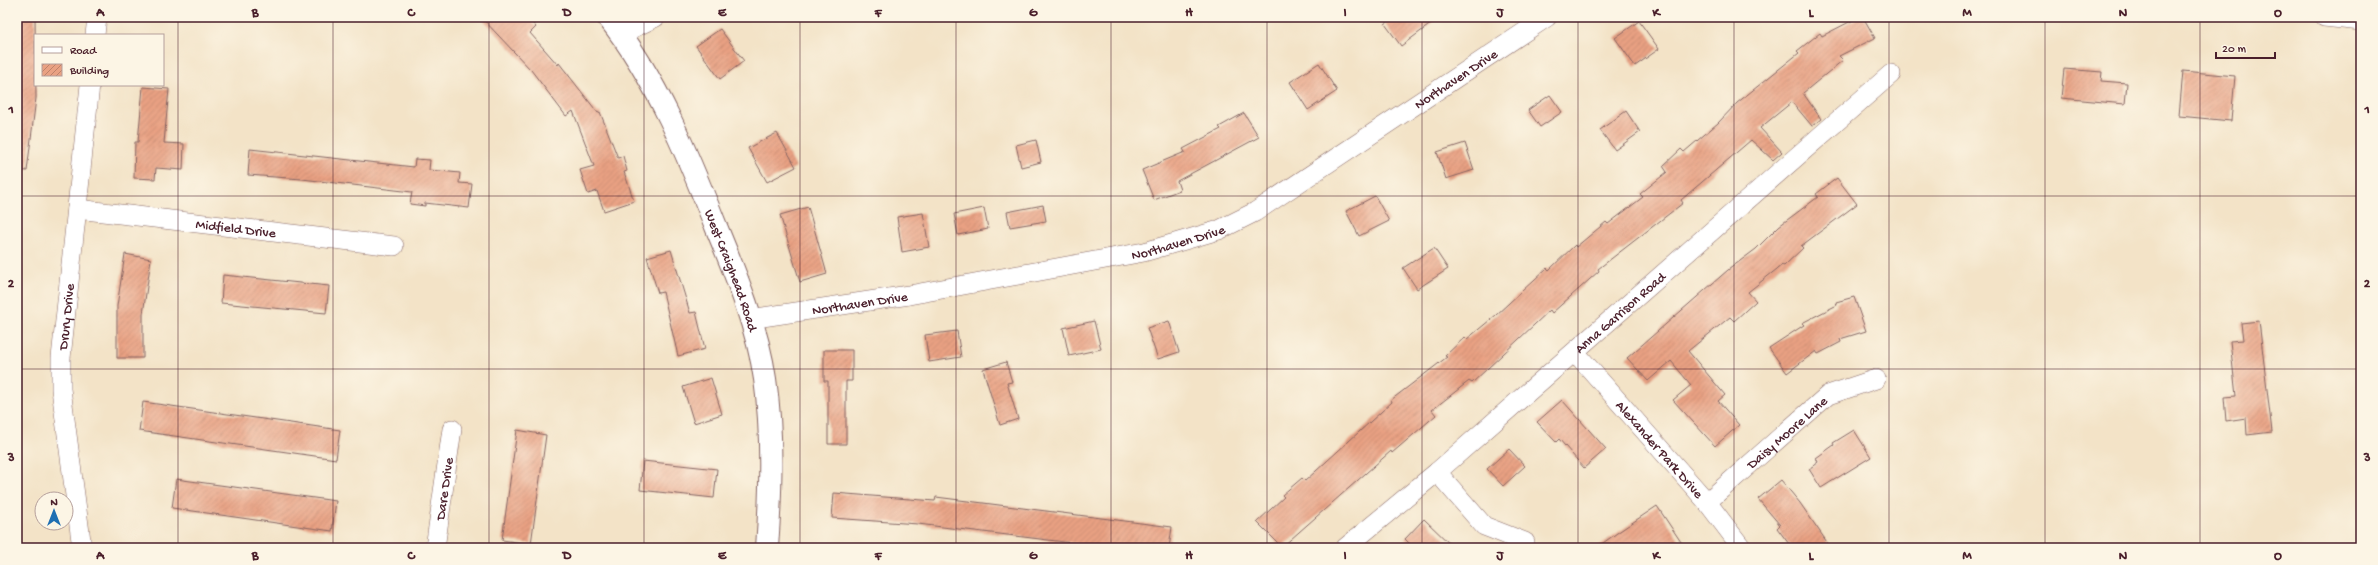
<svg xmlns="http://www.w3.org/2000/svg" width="2378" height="565" font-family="'Gochi Hand',sans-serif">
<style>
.building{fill:url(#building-hatch)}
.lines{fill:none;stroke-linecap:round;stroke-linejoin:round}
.minor-casing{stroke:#856462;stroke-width:20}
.tertiary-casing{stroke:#856462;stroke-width:24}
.minor{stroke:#fff;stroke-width:19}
.tertiary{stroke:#fff;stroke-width:22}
.grid{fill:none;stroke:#4a1f2b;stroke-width:1;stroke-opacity:0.55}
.labels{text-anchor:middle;stroke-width:4;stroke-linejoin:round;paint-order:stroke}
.street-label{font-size:14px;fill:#4a1f2b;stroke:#fcf5e5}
.neatline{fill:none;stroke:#4a1f2b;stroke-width:1.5}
.grid-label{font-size:13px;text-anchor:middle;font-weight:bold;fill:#4a1f2b}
</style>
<defs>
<pattern id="building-hatch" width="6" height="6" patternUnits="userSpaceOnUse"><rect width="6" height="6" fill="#e9a183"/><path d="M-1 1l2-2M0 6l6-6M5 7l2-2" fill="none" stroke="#bf836b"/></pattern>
</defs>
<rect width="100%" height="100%" fill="#fcf5e5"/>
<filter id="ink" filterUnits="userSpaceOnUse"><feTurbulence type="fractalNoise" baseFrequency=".025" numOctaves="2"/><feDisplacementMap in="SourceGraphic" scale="8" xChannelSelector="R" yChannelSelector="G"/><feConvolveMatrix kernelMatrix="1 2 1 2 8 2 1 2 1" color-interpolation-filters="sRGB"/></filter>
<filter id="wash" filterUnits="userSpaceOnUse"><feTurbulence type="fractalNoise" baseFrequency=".012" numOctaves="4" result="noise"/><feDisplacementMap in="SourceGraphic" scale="16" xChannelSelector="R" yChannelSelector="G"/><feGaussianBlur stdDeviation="0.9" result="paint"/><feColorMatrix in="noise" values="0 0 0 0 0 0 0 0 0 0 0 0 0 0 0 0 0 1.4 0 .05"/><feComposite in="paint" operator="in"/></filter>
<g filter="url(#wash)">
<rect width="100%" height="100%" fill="#f3e3c7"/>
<g id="blocks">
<g class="building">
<polygon points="18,17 35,17 36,98 27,171 17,170"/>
<polygon points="481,17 527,17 536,27 530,33 558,65 559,63 598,113 600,112 618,158 623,156 627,171 624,172 634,201 604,211 597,191 588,194 580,170 594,166 573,111 566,116 531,70"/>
<polygon points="1395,17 1440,17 1401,46 1385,24"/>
<polygon points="1859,17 1863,17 1875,38 1839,56 1843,60 1803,93 1821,119 1812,126 1792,102 1760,128 1782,152 1773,160 1751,140 1681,200 1683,203 1598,269 1599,271 1552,313 1550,310 1472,383 1469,381 1432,410 1436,415 1392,453 1391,451 1282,547 1257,522 1284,497 1282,495 1302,478 1305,481 1392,402 1391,400 1447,357 1445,356 1465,337 1467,339 1496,315 1547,268 1549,270 1575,245 1576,247 1606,222 1608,224 1643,197 1640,194 1667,172 1663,166 1681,149 1684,152 1718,123 1737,103 1799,53 1797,51 1820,33 1822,36"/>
<polygon points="1639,21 1659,49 1635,66 1615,38"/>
<polygon points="720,29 744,61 720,79 696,46"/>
<polygon points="1319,63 1337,91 1308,110 1290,82"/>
<polygon points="2064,69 2102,72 2101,81 2127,83 2125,104 2061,98"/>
<polygon points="2183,71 2235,76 2231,121 2179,116"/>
<polygon points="143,87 169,89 164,143 184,144 183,170 156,168 155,179 134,178 135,142 138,142"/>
<polygon points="1550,95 1562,112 1540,127 1528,110"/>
<polygon points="1626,111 1640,132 1615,150 1600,130"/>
<polygon points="1244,113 1259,137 1177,181 1180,190 1154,200 1142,170 1185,152 1183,149 1221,129 1219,127"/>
<polygon points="777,133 796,167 767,182 748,148"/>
<polygon points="1036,140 1041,162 1021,167 1016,145"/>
<polygon points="1465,143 1474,170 1446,179 1437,152"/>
<polygon points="250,149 414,167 415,159 430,160 429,170 460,173 459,183 472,184 469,208 425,203 425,206 410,204 412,192 302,179 248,175"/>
<polygon points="1837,178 1857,204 1801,246 1803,248 1784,266 1782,265 1748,292 1756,301 1734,321 1730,317 1688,351 1725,395 1718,401 1739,425 1715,446 1673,400 1691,385 1671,361 1648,381 1627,358 1728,270 1756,249 1779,226 1818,197 1816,194"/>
<polygon points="1375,196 1389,221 1359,236 1346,211"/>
<polygon points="1043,205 1046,221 1010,227 1007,212"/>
<polygon points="808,207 827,274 800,282 780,215"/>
<polygon points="984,208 988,229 958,235 954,214"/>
<polygon points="923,213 929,247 902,252 897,217"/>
<polygon points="1434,248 1448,269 1417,289 1403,268"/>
<polygon points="671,250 690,313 696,312 705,349 678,356 663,292 658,293 647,257"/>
<polygon points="125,254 151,259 143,314 143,358 117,358 117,306"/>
<polygon points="223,275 329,286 326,313 221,303"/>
<polygon points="1854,297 1866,331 1840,339 1841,342 1818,354 1816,351 1787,373 1769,348 1804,325 1802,323 1837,305 1836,302"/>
<polygon points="1094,321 1101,349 1069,356 1063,328"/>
<polygon points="1169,321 1179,352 1158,359 1147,328"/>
<polygon points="2259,321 2272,432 2247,435 2246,418 2226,421 2224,397 2236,396 2230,341 2243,340 2241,323"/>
<polygon points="957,331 961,357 929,362 925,335"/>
<polygon points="824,350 852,350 852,381 846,381 846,444 828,444 828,381 824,381"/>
<polygon points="1006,362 1012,382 1007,383 1018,419 1000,425 983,369"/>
<polygon points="711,378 722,414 694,423 683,387"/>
<polygon points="1562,400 1606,449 1584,468 1559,439 1556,442 1537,422"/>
<polygon points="143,402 340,430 336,459 139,431"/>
<polygon points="517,430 546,435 531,544 502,540"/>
<polygon points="1854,430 1871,457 1821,488 1809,469 1818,462 1816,458 1834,445 1833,443"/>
<polygon points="1509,449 1525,466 1503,486 1487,469"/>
<polygon points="643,461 717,469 714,498 640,490"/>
<polygon points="176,479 336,501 332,531 172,508"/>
<polygon points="1781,480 1800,503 1831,548 1792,548 1777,528 1780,525 1758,499"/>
<polygon points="834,493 935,501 936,497 1172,527 1169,548 1113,548 918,524 832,518"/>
<polygon points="1657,506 1685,548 1596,548 1617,533"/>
<polygon points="1424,519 1454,548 1414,548 1405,539"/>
</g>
</g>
</g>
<g filter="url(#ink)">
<use href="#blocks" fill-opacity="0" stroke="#856462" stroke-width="1"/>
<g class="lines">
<g class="minor-casing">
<g id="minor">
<polyline points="2324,17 2361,21"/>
<polyline points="621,34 656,17"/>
<polyline points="95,35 97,17"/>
<path id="s1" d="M77 209 394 246"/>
<path id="s2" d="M750 319 909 295 1144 252 1219 230 1255 212 1547 17"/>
<path id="s3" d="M1575 352 1707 502 1742 548"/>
<polyline points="1437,472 1484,526 1525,542"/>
<path id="s4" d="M1707 502 1828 395 1876 379"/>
<path id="s5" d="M82 548 61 389V358L90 85"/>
<path id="s6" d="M435 548 452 429"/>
<path id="s7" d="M1345 548 1437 472 1891 74"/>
</g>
</g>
<g class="tertiary-casing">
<g id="tertiary">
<path id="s8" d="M608 17C657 79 688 156 717 229 736 275 758 329 765 379 773 434 771 492 767 548"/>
</g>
</g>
<use href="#minor" class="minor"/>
<use href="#tertiary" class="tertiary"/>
</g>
</g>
<path class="grid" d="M178 17V548M333 17V548M489 17V548M644 17V548M800 17V548M956 17V548M1111 17V548M1267 17V548M1422 17V548M1578 17V548M1734 17V548M1889 17V548M2045 17V548M2200 17V548M17 196H2361M17 369H2361"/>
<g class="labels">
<g class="street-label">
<text dy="5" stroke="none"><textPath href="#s2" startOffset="759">Northaven Drive</textPath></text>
<text dy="5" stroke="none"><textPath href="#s1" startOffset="160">Midfield Drive</textPath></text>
<text dy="5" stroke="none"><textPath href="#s2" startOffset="435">Northaven Drive</textPath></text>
<text dy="5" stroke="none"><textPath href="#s8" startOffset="283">West Craighead Road</textPath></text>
<text dy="5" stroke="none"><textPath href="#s2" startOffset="111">Northaven Drive</textPath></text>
<text dy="5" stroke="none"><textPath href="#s7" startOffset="362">Anna Garrison Road</textPath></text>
<text dy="5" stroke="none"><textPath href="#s5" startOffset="233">Drury Drive</textPath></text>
<text dy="5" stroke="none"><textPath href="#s4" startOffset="106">Daisy Moore Lane</textPath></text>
<text dy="5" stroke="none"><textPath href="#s3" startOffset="129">Alexander Park Drive</textPath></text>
<text dy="5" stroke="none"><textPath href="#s6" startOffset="60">Dare Drive</textPath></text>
</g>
</g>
<rect width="2378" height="565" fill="none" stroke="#fcf5e5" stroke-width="44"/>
<rect x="34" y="34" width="130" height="52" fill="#fcf5e5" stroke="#b59f9b"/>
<rect x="42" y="47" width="20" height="6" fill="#ffffff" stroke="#b59f9b"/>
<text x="70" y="54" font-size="12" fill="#4a1f2b">Road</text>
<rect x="42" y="64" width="20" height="12" fill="url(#building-hatch)" stroke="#b59f9b"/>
<text x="70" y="74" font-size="12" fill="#4a1f2b">Building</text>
<g transform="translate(54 511)"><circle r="19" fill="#fcf5e5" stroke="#b59f9b"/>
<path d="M0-3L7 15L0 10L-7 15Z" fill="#1f6fb2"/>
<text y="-6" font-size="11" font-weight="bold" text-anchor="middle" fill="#4a1f2b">N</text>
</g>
<path d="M2216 52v6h59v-6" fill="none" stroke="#4a1f2b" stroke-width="2"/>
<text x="2222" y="52" font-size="12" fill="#4a1f2b" stroke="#fcf5e5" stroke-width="3" paint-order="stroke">20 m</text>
<rect x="22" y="22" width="2334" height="521" class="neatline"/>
<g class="grid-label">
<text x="100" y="16">A</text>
<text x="255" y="16">B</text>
<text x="411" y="16">C</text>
<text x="567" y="16">D</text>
<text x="722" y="16">E</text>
<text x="878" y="16">F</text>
<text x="1033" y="16">G</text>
<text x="1189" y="16">H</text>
<text x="1345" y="16">I</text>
<text x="1500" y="16">J</text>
<text x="1656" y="16">K</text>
<text x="1811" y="16">L</text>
<text x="1967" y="16">M</text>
<text x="2123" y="16">N</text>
<text x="2278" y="16">O</text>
<text x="11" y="113">1</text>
<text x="2367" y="113">1</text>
<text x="11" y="287">2</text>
<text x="2367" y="287">2</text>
<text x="11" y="461">3</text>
<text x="2367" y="461">3</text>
<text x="100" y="559">A</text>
<text x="255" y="559">B</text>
<text x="411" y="559">C</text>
<text x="567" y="559">D</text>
<text x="722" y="559">E</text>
<text x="878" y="559">F</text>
<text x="1033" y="559">G</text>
<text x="1189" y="559">H</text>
<text x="1345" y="559">I</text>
<text x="1500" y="559">J</text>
<text x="1656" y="559">K</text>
<text x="1811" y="559">L</text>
<text x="1967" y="559">M</text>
<text x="2123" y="559">N</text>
<text x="2278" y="559">O</text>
</g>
</svg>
